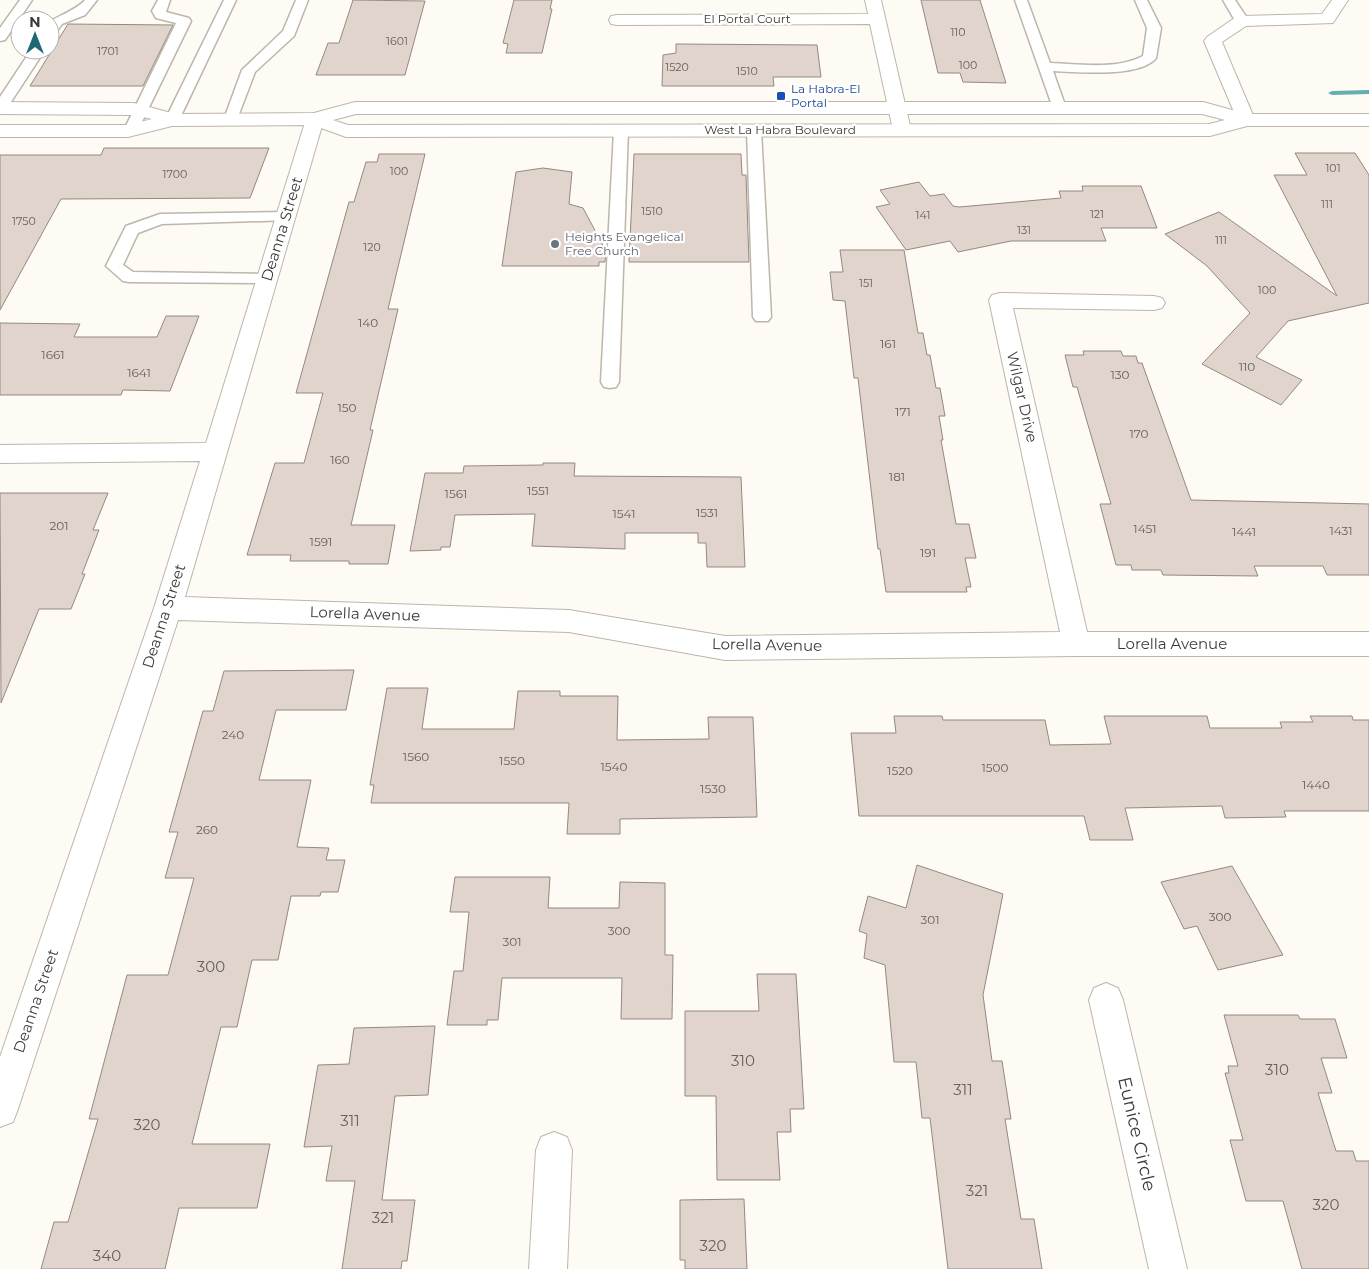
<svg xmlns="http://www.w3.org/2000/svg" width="1369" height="1269" font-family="Montserrat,sans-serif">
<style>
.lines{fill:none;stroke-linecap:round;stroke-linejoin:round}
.stream{fill:#64adb0;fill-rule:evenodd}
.building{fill:#e0d4cd;stroke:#948882}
.service-casing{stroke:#bcb6ab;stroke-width:3}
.minor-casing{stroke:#bcb6ab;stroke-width:2}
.secondary-casing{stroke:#bcb6ab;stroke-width:2}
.service{fill:#fff;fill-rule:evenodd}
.minor{fill:#fff;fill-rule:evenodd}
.secondary{fill:#fff;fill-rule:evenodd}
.transit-dot{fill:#1a4fb4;stroke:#fff;stroke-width:2}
.worship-dot{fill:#6b7280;stroke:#fff;stroke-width:2}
.labels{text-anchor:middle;stroke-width:4.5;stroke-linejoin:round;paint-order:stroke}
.far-number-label{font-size:11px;fill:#65605c}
.far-street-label{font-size:12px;fill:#3c3a36;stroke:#fff}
.far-transit-label{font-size:12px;fill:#164399;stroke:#fff;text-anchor:start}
.far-worship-label{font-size:12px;fill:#5b616d;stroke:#fff;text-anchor:start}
.number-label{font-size:12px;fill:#65605c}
.street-label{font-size:15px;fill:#3c3a36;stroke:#fff}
.near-number-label{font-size:15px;fill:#65605c}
.near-street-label{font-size:18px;fill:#3c3a36;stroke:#fff}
</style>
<rect width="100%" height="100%" fill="#fefbf4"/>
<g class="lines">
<polygon class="stream" points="1369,90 1369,94 1332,95 1328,93 1332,91"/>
</g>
<g class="building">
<polygon points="353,0 425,1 405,75 316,75 328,43 339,43"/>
<polygon points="514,0 552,0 550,9 552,9 542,53 506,53 508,44 503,43"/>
<polygon points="921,0 980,0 1006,83 963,82 960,73 938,73"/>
<polygon points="68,24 173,25 143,86 30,86"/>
<polygon points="676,44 817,45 821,77 773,77 774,86 662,86 663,55 676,53"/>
<polygon points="104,148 269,148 250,198 61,199 0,310 0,155 101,155"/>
<polygon points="1295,153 1355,153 1369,175 1369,303 1288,321 1256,357 1302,380 1281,405 1202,364 1250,313 1207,266 1165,234 1219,212 1337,296 1274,175 1307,175"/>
<polygon points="379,154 425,154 388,309 398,309 370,430 373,430 351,525 395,525 388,564 349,564 349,561 290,561 291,555 247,555 275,463 304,463 323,393 296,393 349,202 354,202 366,162 377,162"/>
<polygon points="634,154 741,154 742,175 746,175 749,262 629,262"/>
<polygon points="543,168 572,172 569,204 583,208 606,251 605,262 599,262 599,266 502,266 516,172"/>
<polygon points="919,182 930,196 944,194 953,206 959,207 1061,198 1059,191 1083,191 1082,186 1141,186 1157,228 1101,228 1106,241 1011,241 958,252 950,241 906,250 876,207 890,204 880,190"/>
<polygon points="840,250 904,250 918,333 923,333 927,355 930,355 936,388 940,388 945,416 939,416 943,440 941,440 956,524 969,524 976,558 965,558 971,587 966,587 967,592 886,592 880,549 878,549 858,378 854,378 845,301 833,300 830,272 843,272"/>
<polygon points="166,316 199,316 170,391 123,390 121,395 0,395 0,323 80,324 74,337 157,337"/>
<polygon points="1083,351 1121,351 1123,356 1136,356 1138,363 1142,363 1191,500 1369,504 1369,575 1327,575 1323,566 1254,566 1258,576 1163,575 1161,570 1132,570 1131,565 1116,565 1100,504 1111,504 1077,387 1073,387 1065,355 1084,355"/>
<polygon points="543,463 575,463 574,476 741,477 745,567 707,567 706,543 698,543 698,533 625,533 625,549 532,546 535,514 455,515 450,547 441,547 441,550 410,551 425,473 463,473 464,466 543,465"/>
<polygon points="0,493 108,493 93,530 99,530 82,574 85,574 71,609 39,609 1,703"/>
<polygon points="354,670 346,710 276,710 259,780 311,780 297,847 329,848 326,860 345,860 338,892 321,892 320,896 291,896 278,960 252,960 237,1027 221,1027 192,1144 270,1144 257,1208 179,1208 165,1269 41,1269 54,1222 68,1222 98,1119 89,1119 127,975 168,975 194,878 165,878 178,832 169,832 203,711 213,711 224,671"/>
<polygon points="387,688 428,688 422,729 514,729 518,691 560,691 560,696 618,696 617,740 709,739 708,717 753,717 757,817 620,819 620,834 567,834 569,803 371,803 374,785 370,785"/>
<polygon points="894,716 942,716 943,720 1045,720 1050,745 1111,744 1104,716 1207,716 1210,728 1282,728 1280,722 1313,722 1310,716 1352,716 1353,720 1369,720 1369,811 1284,811 1286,817 1225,818 1222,806 1125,808 1133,840 1090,840 1084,816 859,816 851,733 896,733"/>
<polygon points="917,865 1003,894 983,995 992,1061 1002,1061 1011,1119 1005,1119 1021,1219 1034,1219 1042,1269 948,1269 930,1118 922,1118 916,1062 894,1062 885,965 864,958 867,934 859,931 868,896 906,908"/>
<polygon points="1232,866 1283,955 1218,970 1197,926 1184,929 1161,882"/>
<polygon points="455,877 550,877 548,908 619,908 620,882 665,883 665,955 673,955 672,1019 621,1019 622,978 502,978 498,1020 487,1020 487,1025 447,1025 454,971 463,971 469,912 450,912"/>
<polygon points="757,974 796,974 804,1109 790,1109 791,1132 777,1132 780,1180 717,1180 716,1096 685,1096 685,1011 759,1011"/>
<polygon points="1224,1015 1298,1015 1300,1019 1335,1019 1347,1058 1321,1058 1332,1093 1318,1093 1336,1151 1353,1151 1356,1161 1369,1161 1369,1269 1302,1269 1283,1201 1246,1201 1230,1140 1243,1140 1225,1073 1229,1073 1228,1066 1238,1066"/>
<polygon points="435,1026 428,1095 395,1096 382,1200 415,1200 407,1261 402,1261 401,1269 342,1269 355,1181 326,1181 332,1146 304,1147 318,1065 349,1064 354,1028"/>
<polygon points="744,1199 747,1269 685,1269 685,1260 680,1260 680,1200"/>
</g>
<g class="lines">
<g class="service-casing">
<g id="service">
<polygon points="20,0 32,0 5,40 0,41 0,28"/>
<path d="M85 0H97L85 15 62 24 55 34 50 35C50 31 49 26 50 22 51 19 77 10 85 0Z"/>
<polygon points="158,0 170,0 166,12 189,18 191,21 138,130 131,134 124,130 176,23 156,18 152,11"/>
<polygon points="224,0 236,0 179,120 172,124 167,123 165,120"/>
<polygon points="296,0 308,0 294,36 255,72 236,122 226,122 224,119 242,70 283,31"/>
<path d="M1015 0H1027L1050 63C1079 64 1116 70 1143 56L1147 28 1135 0H1147L1161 28 1156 58C1140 78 1077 72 1053 71L1066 108 1059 112 1054 111Z"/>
<polygon points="1223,0 1235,0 1249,21 1247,24 1237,24"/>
<polygon points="31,50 45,50 5,111 0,112 0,97"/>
<polygon points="621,126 628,130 619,382 616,387 610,388 604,387 601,382 614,130"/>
<polygon points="754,126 761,130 771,317 768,321 756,321 753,317 747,130"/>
<polygon points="286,212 292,214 294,217 292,220 162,224 138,233 123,265 133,272 267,274 273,275 275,279 273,283 129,282 123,281 106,266 126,226 160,214"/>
</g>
</g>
<g class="minor-casing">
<g id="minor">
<polygon points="865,0 881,0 911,130 909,134 895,134 893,130 870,24 617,25 611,24 609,20 611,16 617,15 868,14"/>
<polygon points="1332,0 1348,0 1333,23 1246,26 1222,42 1255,120 1253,124 1239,124 1204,41 1207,37 1236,17 1242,16 1322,14"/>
<polygon points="315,113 322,115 324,119 185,597 569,610 725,636 1060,632 989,300 992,295 1000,293 1154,296 1162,298 1165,303 1162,308 1154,310 1013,308 1087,632 1369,632 1369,656 1076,656 725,660 569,632 178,620 18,1109 13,1122 0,1127 0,1057 154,608 200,461 0,463 0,445 206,443 306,119 308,115"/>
<polygon points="1106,983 1118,988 1123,1000 1187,1269 1149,1269 1089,1000 1094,988"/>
<polygon points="554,1132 567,1137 572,1150 567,1269 529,1269 536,1150 541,1137"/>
</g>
</g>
<g class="secondary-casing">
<path id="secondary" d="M0 102 134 103 175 114 314 113 355 102H1203L1247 114H1369V126H1247L1210 136 346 137 313 125 172 126 128 137H0V125H128L152 119 133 115 0 114ZM356 114H1202L1225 120 1209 124 348 125 333 120Z"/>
</g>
<use href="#service" class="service"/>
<use href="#minor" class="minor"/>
<use href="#secondary" class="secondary"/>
</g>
<rect class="transit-dot" x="776" y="91" width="10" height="10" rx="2.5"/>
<circle class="worship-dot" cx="555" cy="244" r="5"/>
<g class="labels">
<g class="far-number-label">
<text x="958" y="36">110</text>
<text x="397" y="45">1601</text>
<text x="108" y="55">1701</text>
<text x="968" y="69">100</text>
<text x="677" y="71">1520</text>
<text x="747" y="75">1510</text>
<text x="1333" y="172">101</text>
<text x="399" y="175">100</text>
<text x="175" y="178">1700</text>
<text x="1327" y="208">111</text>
<text x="652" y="215">1510</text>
<text x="1097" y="218">121</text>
<text x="923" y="219">141</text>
<text x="24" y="225">1750</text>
<text x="1024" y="234">131</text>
<text x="1221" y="244">111</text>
<text x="372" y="251">120</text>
<text x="866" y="287">151</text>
<text x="1267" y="294">100</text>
</g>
<g class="far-street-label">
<text x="747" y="23">El Portal Court</text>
<text x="780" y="134">West La Habra Boulevard</text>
</g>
<g class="far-transit-label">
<text x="791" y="93">La Habra-El<tspan x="791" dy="14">Portal</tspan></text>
</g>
<g class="far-worship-label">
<text x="565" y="241">Heights Evangelical<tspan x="565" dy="14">Free Church</tspan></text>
</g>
<g class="number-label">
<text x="368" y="327">140</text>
<text x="888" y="348">161</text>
<text x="53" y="359">1661</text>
<text x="1247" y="371">110</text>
<text x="139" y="377">1641</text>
<text x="1120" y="379">130</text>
<text x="347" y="412">150</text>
<text x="903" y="416">171</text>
<text x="1139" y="438">170</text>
<text x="340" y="464">160</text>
<text x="897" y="481">181</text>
<text x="538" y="495">1551</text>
<text x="456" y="498">1561</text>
<text x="707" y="517">1531</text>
<text x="624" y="518">1541</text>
<text x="59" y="530">201</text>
<text x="1145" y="533">1451</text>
<text x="1341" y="535">1431</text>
<text x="1244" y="536">1441</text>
<text x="321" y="546">1591</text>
<text x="928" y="557">191</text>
<text x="233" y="739">240</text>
<text x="416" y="761">1560</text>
<text x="512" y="765">1550</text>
<text x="614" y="771">1540</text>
<text x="995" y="772">1500</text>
<text x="900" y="775">1520</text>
<text x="1316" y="789">1440</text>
<text x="713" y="793">1530</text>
<text x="207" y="834">260</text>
<text x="1220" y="921">300</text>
<text x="930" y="924">301</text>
<text x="619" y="935">300</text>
<text x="512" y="946">301</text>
</g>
<g class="street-label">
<text transform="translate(282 229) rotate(-73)" y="5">Deanna Street</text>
<text transform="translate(1022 397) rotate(77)" y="5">Wilgar Drive</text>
<text transform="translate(365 614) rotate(2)" y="5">Lorella Avenue</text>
<text transform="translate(164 616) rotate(-72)" y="5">Deanna Street</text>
<text x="1172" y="649">Lorella Avenue</text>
<text transform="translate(767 645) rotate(1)" y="5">Lorella Avenue</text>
<text transform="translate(36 1001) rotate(-71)" y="5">Deanna Street</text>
</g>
<g class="near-number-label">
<text x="211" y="972">300</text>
<text x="743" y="1066">310</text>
<text x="1277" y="1075">310</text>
<text x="963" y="1095">311</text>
<text x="350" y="1126">311</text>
<text x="147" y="1130">320</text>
<text x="977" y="1196">321</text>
<text x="1326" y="1210">320</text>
<text x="383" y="1223">321</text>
<text x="713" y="1251">320</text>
<text x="107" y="1261">340</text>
</g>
<g class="near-street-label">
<text transform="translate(1137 1134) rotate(77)" y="6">Eunice Circle</text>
</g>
</g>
<g transform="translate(35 35)"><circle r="24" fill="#ffffff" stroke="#b1b0af"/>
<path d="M0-4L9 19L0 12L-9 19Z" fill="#1f6973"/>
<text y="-8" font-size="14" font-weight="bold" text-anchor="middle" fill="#3c3a36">N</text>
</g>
</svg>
